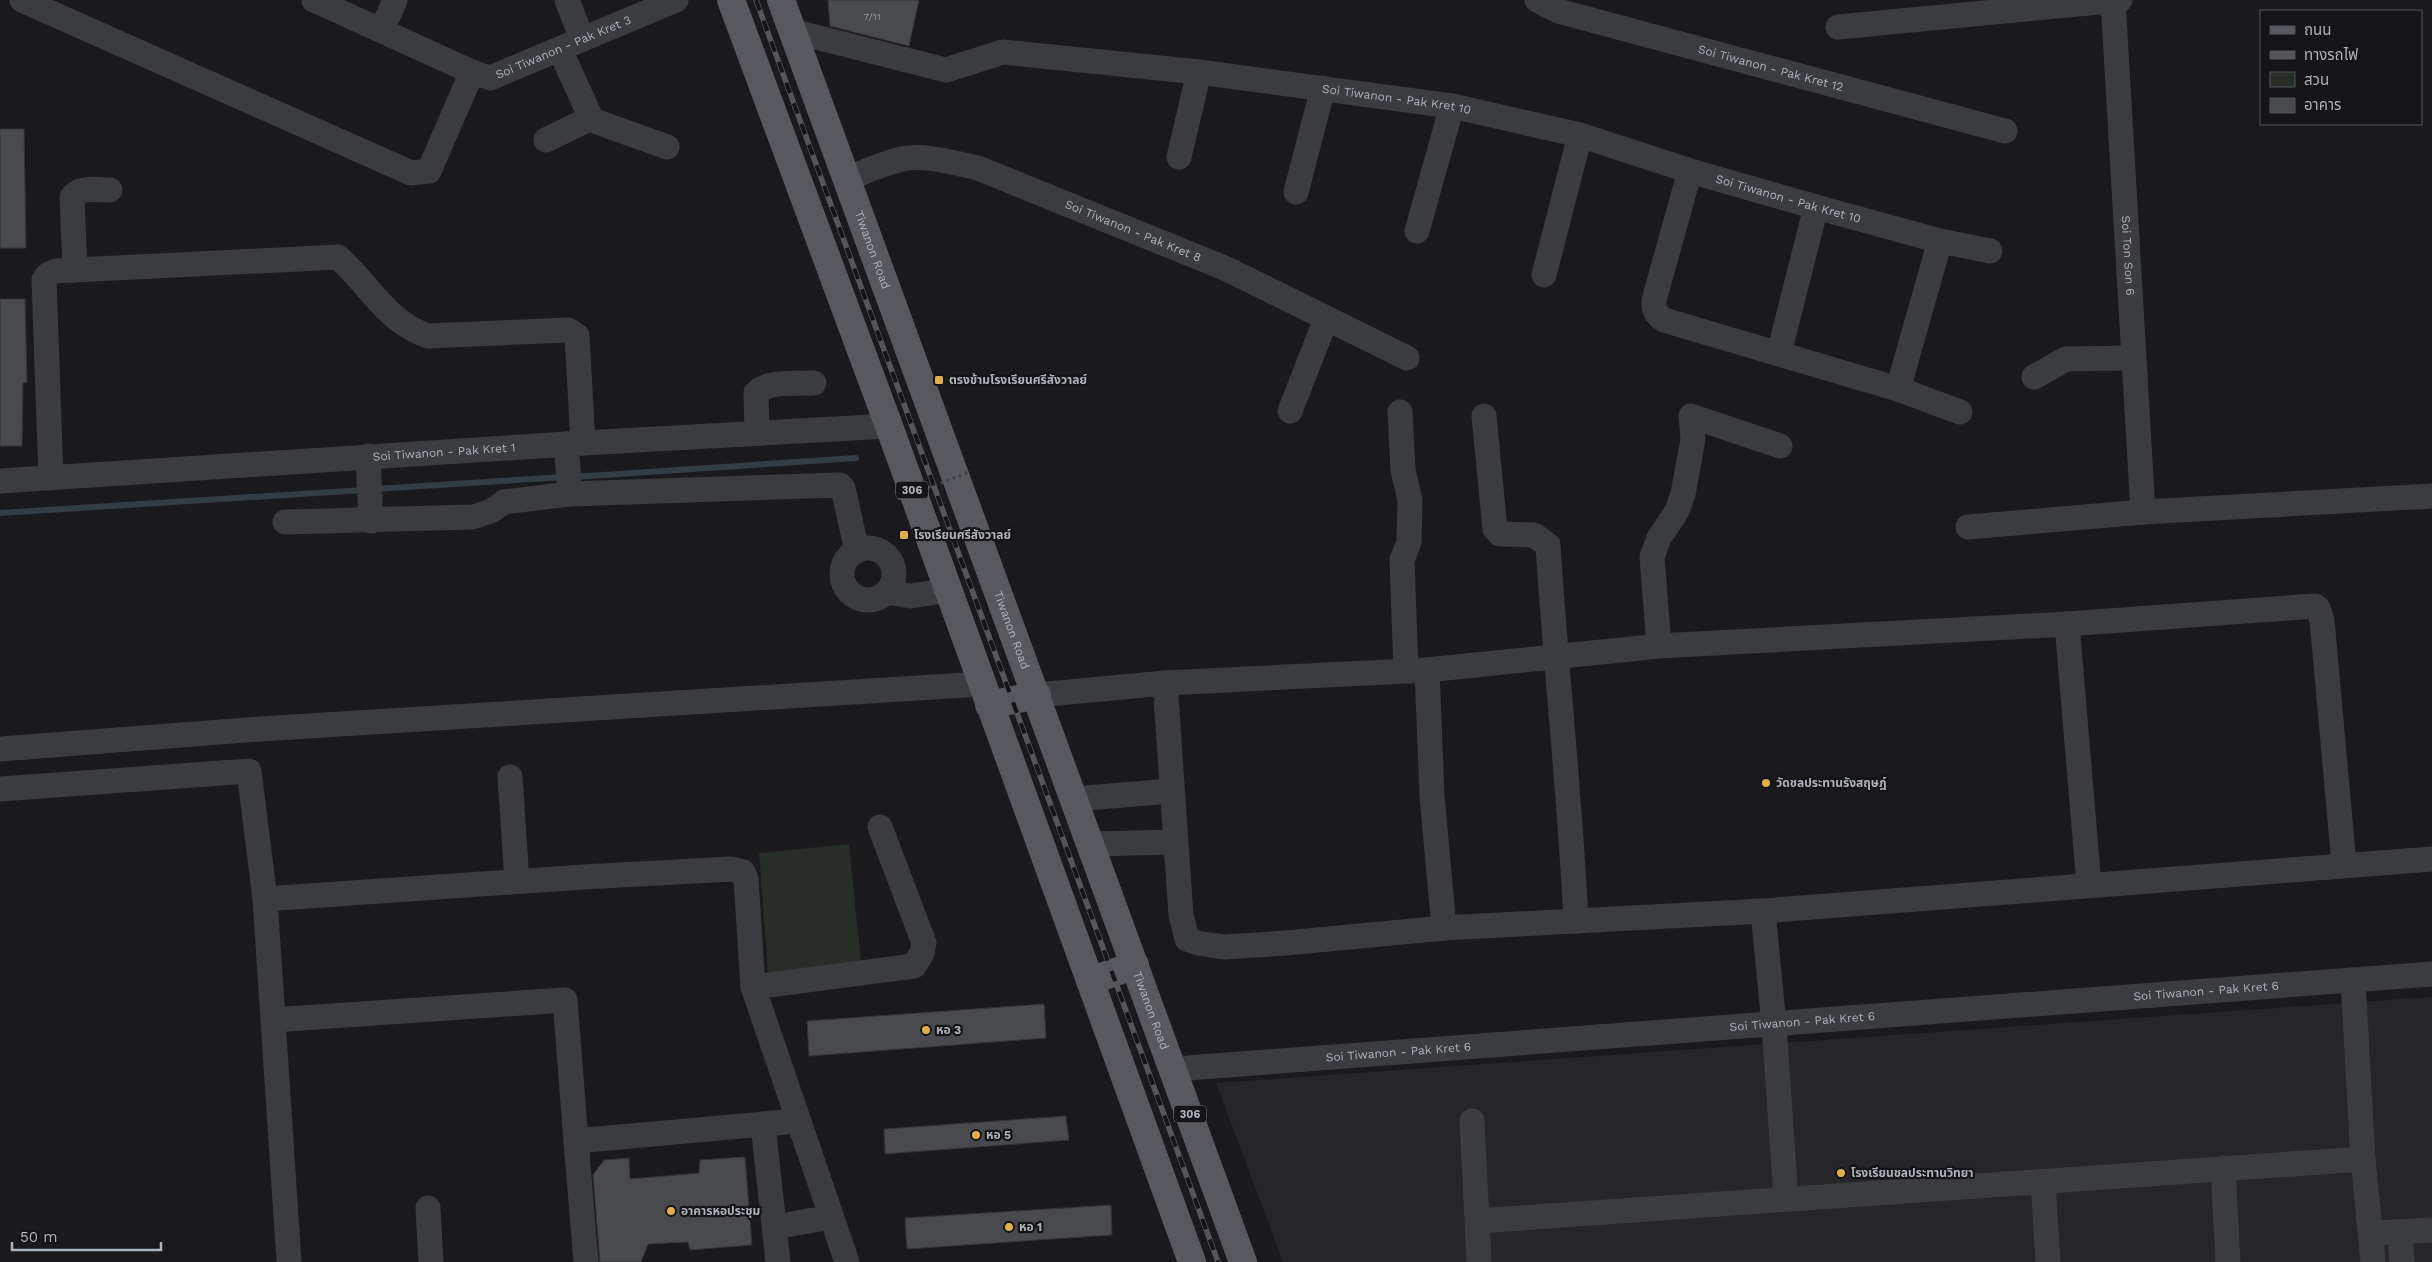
<svg xmlns="http://www.w3.org/2000/svg" width="2432" height="1262" font-family="'Work Sans','Noto Sans Thai',sans-serif">
<style>
.built{fill:#262629}
.green{fill:#262e27}
.lines{fill:none;stroke-linecap:round;stroke-linejoin:round}
.stream{stroke:#353d44;stroke-width:6}
.building{fill:#494a4e;stroke:#343438}
.minor{stroke:#3b3c40;stroke-width:25}
.major{stroke:#58595f;stroke-width:28}
.rail-casing{stroke:#54565b;stroke-width:5.5}
.rail{stroke:#151517;stroke-width:4;stroke-dasharray:11;stroke-linecap:butt}
.path-bridge{stroke:#414347;stroke-width:3;stroke-dasharray:2.5 4;stroke-linecap:butt}
.poi-dot{fill:#e1ae4d;stroke:#151517;stroke-width:2}
.labels{text-anchor:middle;stroke-width:4.5;stroke-linejoin:round;paint-order:stroke}
.number-label{font-size:10px;fill:#95989f}
.shield{fill:#151517;stroke:#808389;stroke-width:1}
.shield-label{font-size:11px;font-weight:bold;fill:#aeb2ba}
.street-label{font-size:12px;fill:#aeb2ba;stroke:#151517}
.poi-label{font-size:12px;font-weight:bold;fill:#aeb2ba;stroke:#151517;text-anchor:start}
</style>
<rect width="100%" height="100%" fill="#1a1a1c"/>
<polygon class="built" points="2432,997 2432,1262 1283,1262 1216,1083"/>
<polygon class="green" points="849,844 861,963 768,973 759,853"/>
<g class="lines">
<g class="stream">
<polyline points="573,477 856,458"/>
<polyline points="375,489 563,477"/>
<polyline points="0,513 365,490"/>
</g>
</g>
<g class="building">
<polygon points="828,0 919,0 909,46 830,26"/>
<polygon points="0,129 24,129 26,248 0,248"/>
<polygon points="0,299 25,299 27,382 23,383 22,446 0,446"/>
<polygon points="1044,1004 1046,1038 809,1056 807,1021"/>
<polygon points="1066,1116 1069,1140 885,1154 884,1129"/>
<polygon points="745,1157 752,1245 690,1250 688,1242 648,1244 641,1262 600,1262 593,1175 604,1160 629,1158 630,1179 699,1173 700,1160"/>
<polygon points="1111,1205 1112,1235 907,1249 905,1218"/>
</g>
<g class="lines">
<g class="minor">
<polyline points="22,0 411,173 429,171 472,72"/>
<path id="s1" d="M314 0 472 72 490 78 676 0"/>
<polyline points="567,0 582,39"/>
<path id="s2" d="M1537 0 1558 11 2005 131"/>
<path id="s3" d="M2113 0 2143 512"/>
<polyline points="1838,27 2120,0"/>
<polyline points="382,30 395,0"/>
<path id="s4" d="M792 31 946 70 1003 52 1199 72 1452 106 1580 135 1690 171 1816 207 1940 241 1990 251"/>
<polyline points="560,50 592,120 667,147"/>
<polyline points="546,140 591,118"/>
<polyline points="1179,157 1199,72"/>
<path d="M1690 171 1654 300C1653 310 1656 315 1664 320L1898 389 1960 412"/>
<path id="s5" d="M848 179C864 172 881 164 898 160 923 153 953 163 978 168L1227 269 1407 358"/>
<polyline points="1296,192 1323,88"/>
<polyline points="1417,231 1452,106"/>
<path d="M75 270 72 197C80 186 97 190 110 190"/>
<polyline points="1544,275 1580,135"/>
<polyline points="1779,353 1816,207"/>
<polyline points="2034,377 2066,359 2133,358"/>
<polyline points="1898,389 1940,241"/>
<polyline points="1290,411 1326,319"/>
<polyline points="1400,412 1403,470 1410,500 1409,542 1402,560 1406,671"/>
<path d="M1484 416 1495 529 1500 534 1534 535 1548 545C1556 671 1570 796 1576 921"/>
<path d="M757 432 756 393C768 380 797 384 814 383"/>
<polyline points="566,444 570,494"/>
<polyline points="368,456 371,521"/>
<path d="M51 478 44 280C49 268 64 271 75 270L338 257C370 285 385 321 428 336L568 330 577 336 583 443"/>
<path id="s6" d="M0 481 583 443 889 426"/>
<polyline points="285,522 473,517 491,511 504,502 570,494 840,485 843,488 857,551"/>
<polyline points="1968,527 2143,512 2432,496"/>
<circle cx="868" cy="574" r="26"/>
<polyline points="887,592 911,596 949,590"/>
<polyline points="2067,624 2089,885"/>
<polyline points="1659,646 1652,557 1659,538 1677,511 1683,494 1693,439 1691,416 1780,446"/>
<polyline points="1427,670 1432,796 1444,928"/>
<polyline points="1165,683 1181,915 1187,939 1197,943 1224,947 1286,943 1444,928 1763,911 2432,859"/>
<polyline points="1037,695 1165,683 1427,670 1659,646 2067,624 2315,606 2318,608 2322,620 2344,864"/>
<polyline points="0,749 260,729 982,684"/>
<polyline points="510,777 517,881"/>
<polyline points="0,789 249,771 265,899 289,1262"/>
<polyline points="1074,799 1171,791"/>
<polyline points="1091,844 1175,842"/>
<polyline points="265,899 583,877 731,869 743,872 746,879 753,987 847,1262"/>
<polyline points="1763,911 1774,1025 1786,1199"/>
<polyline points="2353,980 2363,1159 2373,1262"/>
<polyline points="753,987 914,966 922,953 924,943 880,827"/>
<polyline points="273,1020 565,1000 576,1141 797,1121"/>
<path id="s7" d="M1174 1069 2432 974"/>
<polyline points="1472,1121 1479,1262"/>
<polyline points="763,1124 778,1262"/>
<polyline points="576,1141 586,1262"/>
<polyline points="2223,1168 2228,1262"/>
<polyline points="2043,1181 2048,1262"/>
<polyline points="428,1208 431,1262"/>
<polyline points="1478,1221 2363,1159"/>
<polyline points="775,1227 831,1217"/>
<polyline points="2400,1232 2402,1262"/>
<polyline points="2372,1233 2432,1230"/>
</g>
<g class="major">
<polyline points="731,0 889,426 1192,1262"/>
<path id="s8" d="M781 0 1243 1262"/>
<polyline points="989,705 1037,695"/>
<polyline points="1090,981 1135,965"/>
</g>
<g class="rail-casing">
<polyline id="rail" points="756,0 1218,1262"/>
</g>
<use href="#rail" class="rail"/>
<polyline class="path-bridge" points="898,499 970,472"/>
</g>
<g class="poi-dot">
<rect x="934" y="375" width="10" height="10" rx="2.5"/>
<rect x="899" y="530" width="10" height="10" rx="2.5"/>
<circle cx="1766" cy="783" r="5"/>
<circle cx="926" cy="1030" r="5"/>
<circle cx="976" cy="1135" r="5"/>
<circle cx="1841" cy="1173" r="5"/>
<circle cx="671" cy="1211" r="5"/>
<circle cx="1009" cy="1227" r="5"/>
</g>
<g class="labels">
<g class="number-label">
<text x="872" y="20">7/11</text>
</g>
<g class="shield">
<rect x="896" y="481.5" width="32" height="17" rx="4"/>
<rect x="1174" y="1105.5" width="32" height="17" rx="4"/>
</g>
<g class="shield-label">
<text x="912" y="494">306</text>
<text x="1190" y="1118">306</text>
</g>
<g class="street-label">
<text dy="4" stroke="none"><textPath href="#s1" startOffset="272">Soi Tiwanon - Pak Kret 3</textPath></text>
<text dy="4" stroke="none"><textPath href="#s2" startOffset="244">Soi Tiwanon - Pak Kret 12</textPath></text>
<text dy="4" stroke="none"><textPath href="#s4" startOffset="615">Soi Tiwanon - Pak Kret 10</textPath></text>
<text dy="4" stroke="none"><textPath href="#s4" startOffset="1020">Soi Tiwanon - Pak Kret 10</textPath></text>
<text dy="4" stroke="none"><textPath href="#s5" startOffset="302">Soi Tiwanon - Pak Kret 8</textPath></text>
<text dy="4" stroke="none"><textPath href="#s8" startOffset="266">Tiwanon Road</textPath></text>
<text dy="4" stroke="none"><textPath href="#s3" startOffset="256">Soi Ton Son 6</textPath></text>
<text dy="4" stroke="none"><textPath href="#s6" startOffset="445">Soi Tiwanon - Pak Kret 1</textPath></text>
<text dy="4" stroke="none"><textPath href="#s8" startOffset="671">Tiwanon Road</textPath></text>
<text dy="4" stroke="none"><textPath href="#s7" startOffset="1035">Soi Tiwanon - Pak Kret 6</textPath></text>
<text dy="4" stroke="none"><textPath href="#s8" startOffset="1076">Tiwanon Road</textPath></text>
<text dy="4" stroke="none"><textPath href="#s7" startOffset="630">Soi Tiwanon - Pak Kret 6</textPath></text>
<text dy="4" stroke="none"><textPath href="#s7" startOffset="225">Soi Tiwanon - Pak Kret 6</textPath></text>
</g>
<g class="poi-label">
<text x="949" y="384">ตรงข้ามโรงเรียนศรีสังวาลย์</text>
<text x="914" y="539">โรงเรียนศรีสังวาลย์</text>
<text x="1776" y="787">วัดชลประทานรังสฤษฎ์</text>
<text x="936" y="1034">หอ 3</text>
<text x="986" y="1139">หอ 5</text>
<text x="1851" y="1177">โรงเรียนชลประทานวิทยา</text>
<text x="681" y="1215">อาคารหอประชุม</text>
<text x="1019" y="1231">หอ 1</text>
</g>
</g>
<rect x="2260" y="10" width="162" height="115" fill="#151517" stroke="#525458"/>
<rect x="2270" y="26" width="25" height="8" fill="#58595f" stroke="#525458"/>
<text x="2304" y="35" font-size="15" fill="#aeb2ba">ถนน</text>
<rect x="2270" y="51" width="25" height="8" fill="#54565b" stroke="#525458"/>
<text x="2304" y="60" font-size="15" fill="#aeb2ba">ทางรถไฟ</text>
<rect x="2270" y="72" width="25" height="15" fill="#262e27" stroke="#525458"/>
<text x="2304" y="85" font-size="15" fill="#aeb2ba">สวน</text>
<rect x="2270" y="98" width="25" height="15" fill="#494a4e" stroke="#525458"/>
<text x="2304" y="110" font-size="15" fill="#aeb2ba">อาคาร</text>
<path d="M12 1242v8h149v-8" fill="none" stroke="#aeb2ba" stroke-width="2.5"/>
<text x="20" y="1242" font-size="15" fill="#aeb2ba" stroke="#151517" stroke-width="4" paint-order="stroke">50 m</text>
</svg>
